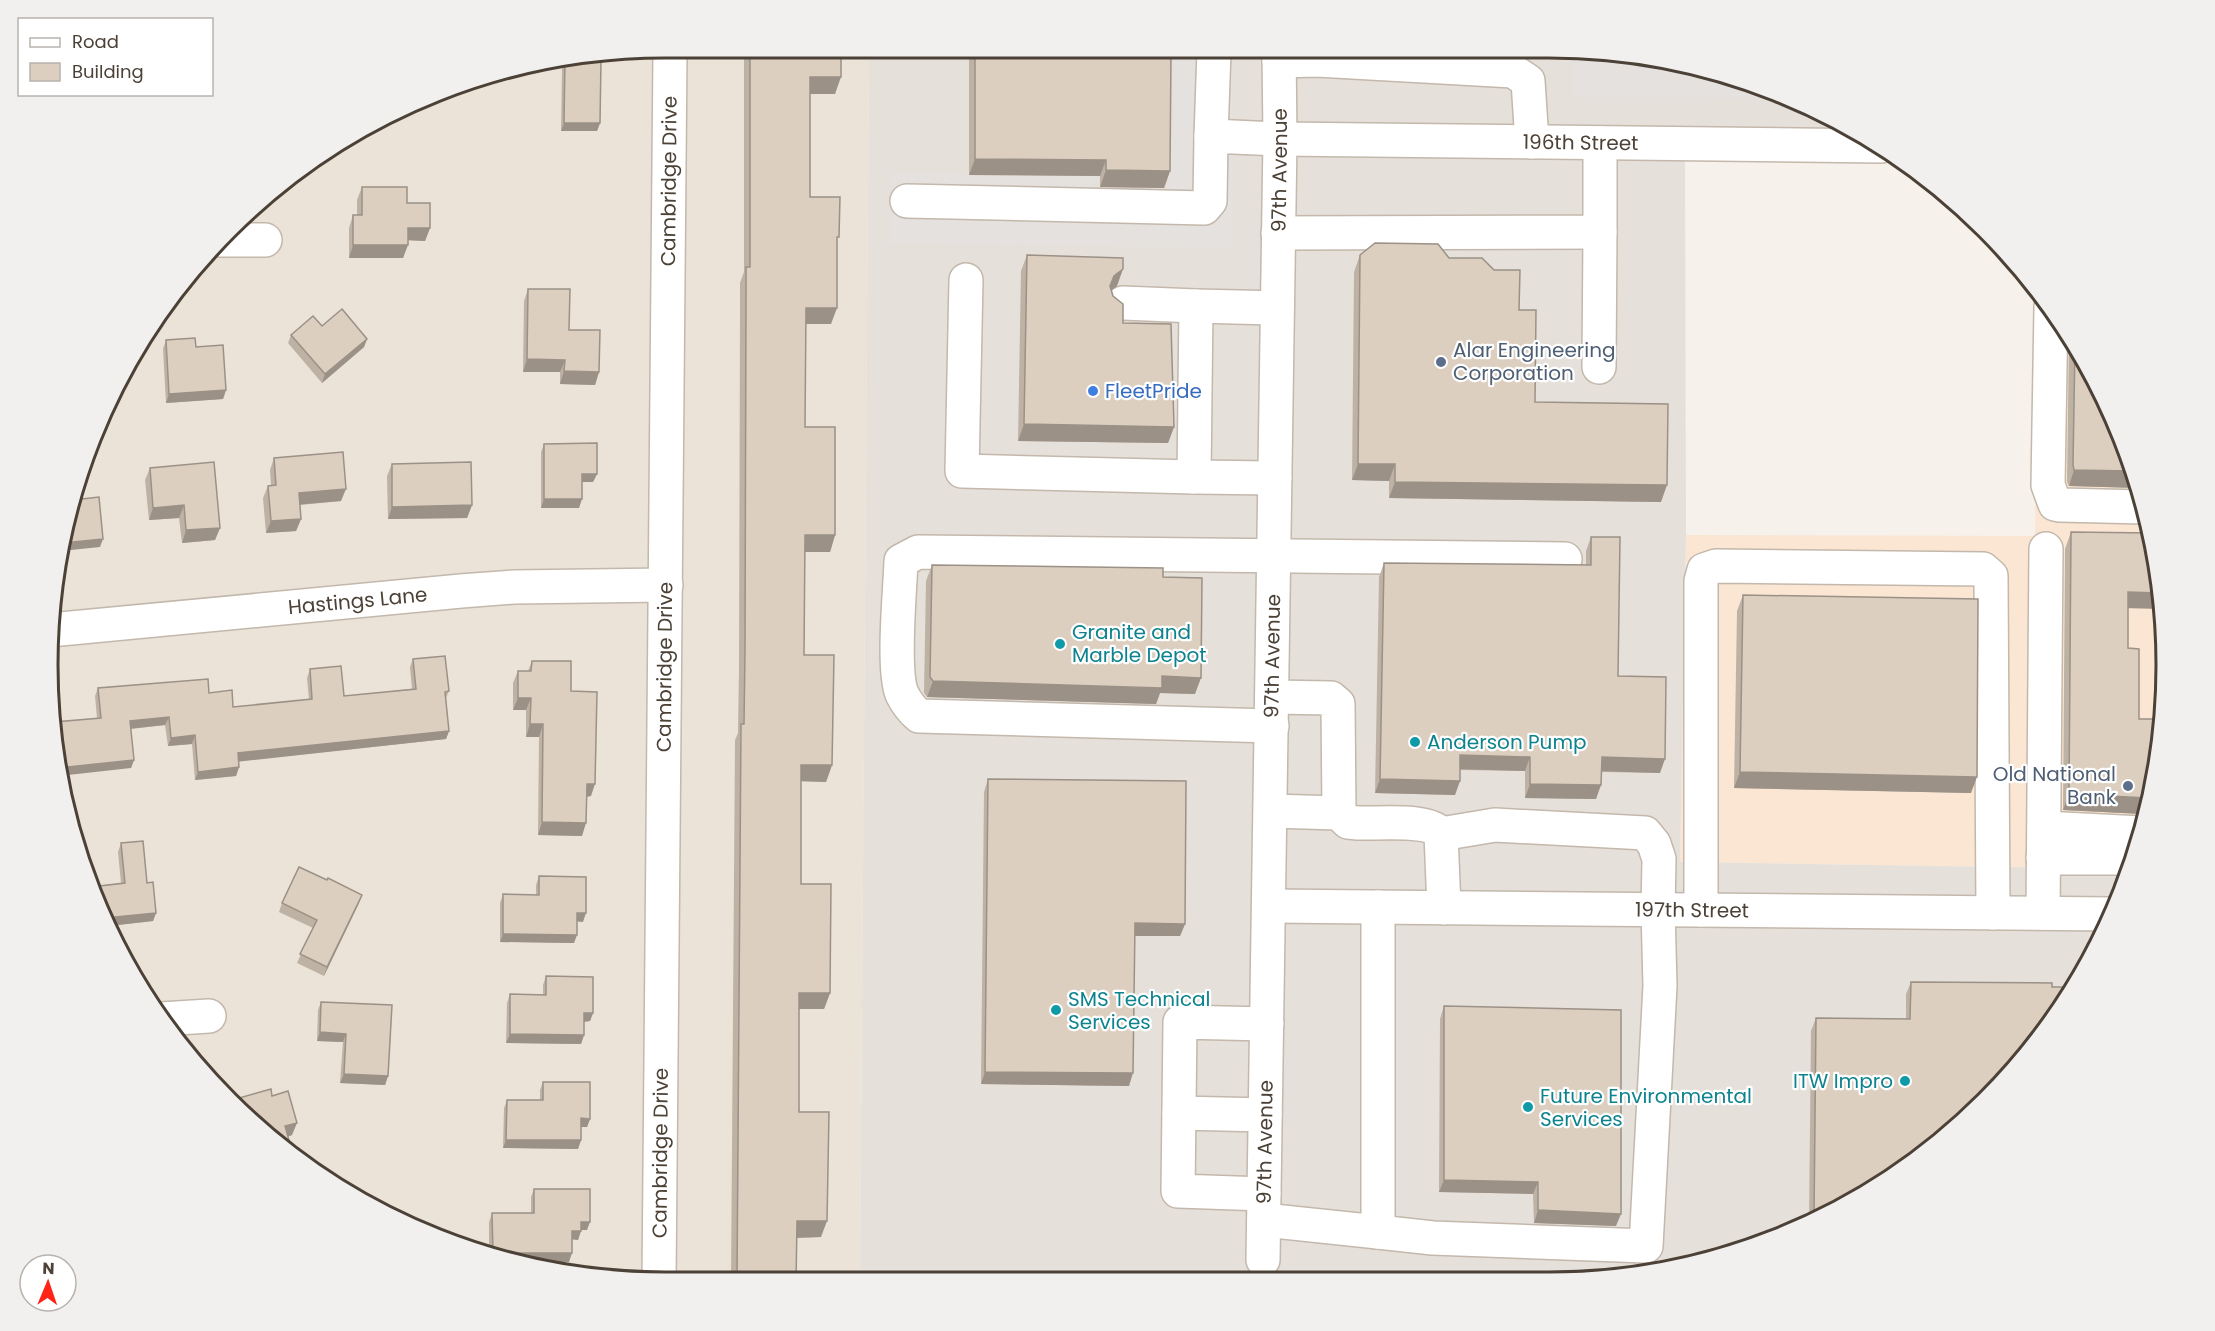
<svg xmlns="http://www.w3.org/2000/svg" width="2215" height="1331" font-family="Poppins,sans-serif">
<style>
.residential{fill:#ebe3d7}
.commercial{fill:#fae6d3}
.industrial{fill:#e6e0db}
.parking{fill:#e5e1de}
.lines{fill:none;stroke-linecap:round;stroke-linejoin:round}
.minor-casing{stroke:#c3b8ab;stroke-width:36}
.minor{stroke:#fff;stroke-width:33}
.wall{fill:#beb2a5}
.shaded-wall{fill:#9b9186}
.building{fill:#ddcfc0;stroke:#9b9186;stroke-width:1.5}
.service-dot{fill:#5c6f8a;stroke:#fff;stroke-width:2}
.shop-dot{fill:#3f7fe0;stroke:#fff;stroke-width:2}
.culture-dot{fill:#0f9aa8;stroke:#fff;stroke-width:2}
.labels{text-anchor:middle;stroke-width:4.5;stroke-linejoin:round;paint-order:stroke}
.street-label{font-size:20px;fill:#4c4136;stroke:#fff}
.service-label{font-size:20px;fill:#4e5e75;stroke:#fff;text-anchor:start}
.shop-label{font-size:20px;fill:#366cbe;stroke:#fff;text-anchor:start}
.culture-label{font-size:20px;fill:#0d838f;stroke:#fff;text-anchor:start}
.rim{fill:none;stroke:#4c4136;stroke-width:3}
</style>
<rect width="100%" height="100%" fill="#f6f1ea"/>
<polygon class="residential" points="869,52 860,1278 1067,1282 625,1282 467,1250 322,1179 229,1102 175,1041 131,974 81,864 60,786 48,666 53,585 81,467 152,322 229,229 290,175 392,112 467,81 585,53"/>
<polygon class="commercial" points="2037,291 2063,323 2120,430 2155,545 2167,666 2155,786 2130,869 1680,862 1686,535 2035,536"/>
<polygon class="industrial" points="1590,49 1748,81 1893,152 1901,159 1685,161 1686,535 1680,862 2130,869 2120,902 2063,1009 1957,1130 1858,1200 1710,1262 1590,1282 1067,1282 860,1279 869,52"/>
<g class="parking">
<polygon points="1574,49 1590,49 1748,81 1783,98 1574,96"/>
<polygon points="1174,51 1233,51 1231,248 890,243 891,173 966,174 968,176 1095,177 1094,191 1166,191 1166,138 1174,137"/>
</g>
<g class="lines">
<g class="minor-casing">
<g id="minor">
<polyline points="1279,61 1317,60 1513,71 1528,81 1532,142"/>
<polyline points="1211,136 1214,51"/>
<path id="s1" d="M907 201 1204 208 1210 201 1211 136 1280 139 1881 146"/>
<polyline points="1278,233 1600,232 1600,143"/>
<polyline points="220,240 265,240"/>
<polyline points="966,280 962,471 1194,477"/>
<polyline points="1123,303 1196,306"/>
<polyline points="2051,307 2048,485 2055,504 2060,505 2144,507"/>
<polyline points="1599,367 1600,232"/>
<polyline points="1275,478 1194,477 1196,306 1277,308"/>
<path id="s2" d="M50 630 461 591 514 587 666 585"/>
<path d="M1272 697 1331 698 1338 704 1339 813 1348 822 1358 823C1378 824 1429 818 1441 834L1444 908"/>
<path d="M1272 726 919 716C912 710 906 702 902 694 892 670 900 591 901 561L918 552 1565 559"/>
<polyline points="1271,811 1339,813"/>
<polyline points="2044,828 2141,833"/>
<polyline points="2043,858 2133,858"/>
<path id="s3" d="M1269 906 2113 914"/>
<polyline points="1701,910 1701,581 1704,570 1716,566 1983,569 1991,576 1993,913"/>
<polyline points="2043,913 2046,549"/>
<polyline points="161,1019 209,1016"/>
<polyline points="1179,1113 1265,1115"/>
<polyline points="1264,1194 1178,1191 1180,1022 1267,1024"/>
<polyline points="1264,1220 1378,1232 1378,907"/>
<polyline points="1378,1232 1433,1238 1646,1246 1660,986 1658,910 1659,859 1654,844 1645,833 1495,825 1441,834"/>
<path id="s4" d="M1263 1260 1280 139 1279 51"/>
<path id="s5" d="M659 1282 670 53"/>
</g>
</g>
<use href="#minor" class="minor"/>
</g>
<g class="wall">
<polygon points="1171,51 1170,171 1164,188 1100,187 1100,176 969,175 969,52"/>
<polygon points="841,52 835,94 810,94 810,197 837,244 831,324 806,324 805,427 835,535 830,552 805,552 804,655 832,765 826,782 801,781 801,884 830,993 824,1009 799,1009 799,1112 821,1237 797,1238 796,1282 731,1282 735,740 738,733 739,668 740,313 740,283 744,272 744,53"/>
<polygon points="565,58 600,123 597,131 561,131 562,67"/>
<polygon points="322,155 319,162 315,160"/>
<polygon points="362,187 407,203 430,228 425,241 408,240 403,258 349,258 349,228 353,215 357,215 357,200"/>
<polygon points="1027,255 1117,286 1111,290 1123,323 1174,427 1168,443 1018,441 1021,271"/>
<polygon points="1360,255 1449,258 1519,310 1535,402 1661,502 1389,498 1389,481 1352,480 1354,272"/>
<polygon points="528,289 569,330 599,372 595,385 560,384 560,372 523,372 524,301"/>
<polygon points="2069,334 2120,430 2138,488 2069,486 2067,482"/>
<polygon points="291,335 367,339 364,347 322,383 288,343"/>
<polygon points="166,340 196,347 226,390 223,399 166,403 163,349"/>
<polygon points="544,444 597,474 593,482 582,482 579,508 541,508 541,452"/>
<polygon points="274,458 341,501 300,505 301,519 296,531 266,533 263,498 268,486 271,485 270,470"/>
<polygon points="392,464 472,505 467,518 388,519 387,476"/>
<polygon points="150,468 220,528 215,540 182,543 179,518 149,520 145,480"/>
<polygon points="2071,532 2128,608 2128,648 2139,719 2155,786 2146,816 2142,814 2063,810 2065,549"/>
<polygon points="1591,537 1618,676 1660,773 1602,772 1596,799 1525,798 1525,771 1460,770 1455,795 1375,793 1379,577 1384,563 1586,565 1586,551"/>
<polygon points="932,565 1163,577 1195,694 1160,693 1156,704 927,697 924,693 926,581"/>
<polygon points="1743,595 1971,793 1734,788 1737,611"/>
<polygon points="413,659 449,691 446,698 449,731 446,739 239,761 239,767 236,776 195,780 192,744 168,746 165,725 131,729 134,760 131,768 97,718 95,696 98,688 209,693 233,707 309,700 307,678 310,669 344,696 412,689 410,667"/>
<polygon points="532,661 571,691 591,796 587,797 582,836 538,835 539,737 526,737 526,710 513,710 513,683 518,671 528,671"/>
<polygon points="988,779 1185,924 1180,936 1135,936 1129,1086 981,1084 984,792"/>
<polygon points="121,843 147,883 156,913 153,921 109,926 91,887 121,883 118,852"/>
<polygon points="539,876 583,922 577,921 574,943 500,942 500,903 503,894 536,895 536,885"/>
<polygon points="327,880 359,903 324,976 297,963 313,928 279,912 282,903"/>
<polygon points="546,976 593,1013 590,1021 584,1022 584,1035 581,1044 506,1043 507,1003 510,994 543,995 543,985"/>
<polygon points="1911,982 2052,987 1858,1200 1809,1221 1811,1031 1816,1018 1906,1019 1906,994"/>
<polygon points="321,1002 388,1076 385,1085 340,1083 343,1042 317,1041 318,1010"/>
<polygon points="1444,1006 1616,1226 1534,1223 1533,1194 1439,1192 1440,1019"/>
<polygon points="543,1082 590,1119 587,1127 581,1127 581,1140 578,1149 503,1148 504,1108 507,1100 540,1100 540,1090"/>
<polygon points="272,1096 292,1135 288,1136 292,1151 291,1153 236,1108 239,1098"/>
<polygon points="534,1189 587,1230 581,1230 578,1240 572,1239 569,1262 524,1262 489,1255 489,1222 492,1213 531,1213 531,1197"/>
</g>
<g class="shaded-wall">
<polygon points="810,77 841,77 835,94 804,94"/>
<polygon points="564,123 600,123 597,131 561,131"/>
<polygon points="975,159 1106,160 1100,176 969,175"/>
<polygon points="1106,170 1170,171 1164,188 1100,187"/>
<polygon points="408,228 430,228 425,241 403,240"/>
<polygon points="353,245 408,245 403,258 349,258"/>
<polygon points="1123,269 1117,286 1108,293 1114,276"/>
<polygon points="806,308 837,308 831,324 800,324"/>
<polygon points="367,339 364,347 322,383 325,374"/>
<polygon points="527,359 565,360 560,372 523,372"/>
<polygon points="564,371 599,372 595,385 560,384"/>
<polygon points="226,390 223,399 166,403 169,394"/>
<polygon points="1024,424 1174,427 1168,443 1018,441"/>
<polygon points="1358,464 1395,464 1389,481 1352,480"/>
<polygon points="2074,470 2133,471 2138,488 2069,486"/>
<polygon points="582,474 597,474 593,482 579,482"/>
<polygon points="1395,482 1667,485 1661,502 1389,498"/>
<polygon points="346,489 341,501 294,505 299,493"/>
<polygon points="544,499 582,499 579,508 541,508"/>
<polygon points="184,505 179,518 149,520 153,508"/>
<polygon points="472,505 467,518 388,519 392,507"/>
<polygon points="301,519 296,531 266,533 271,521"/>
<polygon points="220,528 215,540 182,543 186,530"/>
<polygon points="805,535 835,535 830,552 799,552"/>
<polygon points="103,539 100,547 61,551 63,543"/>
<polygon points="2128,592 2160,593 2161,609 2122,608"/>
<polygon points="1162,676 1201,678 1195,694 1160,693 1156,704 927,697 933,681"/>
<polygon points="518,698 531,698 526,710 513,710"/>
<polygon points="169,717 165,725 127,729 130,721"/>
<polygon points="530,724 543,724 539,737 526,737"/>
<polygon points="449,731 446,739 235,762 238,753"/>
<polygon points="195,735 192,744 168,746 171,738"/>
<polygon points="1460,755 1530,757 1525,771 1455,769"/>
<polygon points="1602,757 1665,759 1660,773 1597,771"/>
<polygon points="134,760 131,768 59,776 58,768"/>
<polygon points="801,765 832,765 826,782 795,781"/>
<polygon points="239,767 236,776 195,780 198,772"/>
<polygon points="1740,772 1977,777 1971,793 1734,788"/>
<polygon points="1380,779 1460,781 1455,795 1375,793"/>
<polygon points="587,784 595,784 591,796 582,797"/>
<polygon points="1530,784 1601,785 1596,799 1525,798"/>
<polygon points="2069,794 2148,798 2142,814 2063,810"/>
<polygon points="542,822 586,823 582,836 538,835"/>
<polygon points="362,895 359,903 324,976 327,967"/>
<polygon points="156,913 153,921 109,926 105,918"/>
<polygon points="577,913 586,913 583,922 574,921"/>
<polygon points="1135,923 1185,924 1180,936 1130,936"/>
<polygon points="503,934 577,935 574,943 500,942"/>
<polygon points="799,993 830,993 824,1009 794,1009"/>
<polygon points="584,1013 593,1013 590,1021 581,1022"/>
<polygon points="320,1032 346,1034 343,1042 317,1041"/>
<polygon points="510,1034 584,1035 581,1044 506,1043"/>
<polygon points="985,1072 1133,1073 1129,1086 981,1084"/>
<polygon points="344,1074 388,1076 385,1085 340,1083"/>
<polygon points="581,1118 590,1119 587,1127 578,1127"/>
<polygon points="297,1123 292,1135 281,1139 285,1126"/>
<polygon points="506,1140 581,1140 578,1149 503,1148"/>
<polygon points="1444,1180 1538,1182 1533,1194 1439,1192"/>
<polygon points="1538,1210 1621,1214 1616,1226 1534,1223"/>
<polygon points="797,1221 827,1221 821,1237 791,1238"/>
<polygon points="581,1222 590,1222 587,1230 578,1230"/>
<polygon points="572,1231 581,1231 578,1240 569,1239"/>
<polygon points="493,1253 572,1253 569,1262 524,1262 492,1255"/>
</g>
<g class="building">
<polygon points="1171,51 1170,171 1106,170 1106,160 975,159 975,52"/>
<polygon points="841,52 841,77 810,77 810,197 840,197 839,237 837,237 837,308 806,308 805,427 835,427 835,535 805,535 804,655 834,655 832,765 801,765 801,884 831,884 830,993 799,993 799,1112 829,1112 827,1221 797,1221 796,1282 737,1282 741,724 744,724 745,651 746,296 746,267 750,267 750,53"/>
<polygon points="565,58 601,59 600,123 564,123"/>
<polygon points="362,187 407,187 407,203 430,203 430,228 408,228 408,245 353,245 353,215 362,215"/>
<polygon points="1375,243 1438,244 1449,258 1482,258 1494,270 1520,270 1519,310 1536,310 1535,402 1668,404 1667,485 1395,482 1395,464 1358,464 1360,255"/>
<polygon points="1027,255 1123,258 1123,269 1114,276 1110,286 1113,296 1123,304 1123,323 1171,324 1174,427 1024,424"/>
<polygon points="528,289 570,289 569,330 600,330 599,372 564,371 565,360 527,359"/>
<polygon points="342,309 367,339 325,374 291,335 313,316 322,326"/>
<polygon points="195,338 196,347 223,345 226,390 169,394 166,340"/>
<polygon points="2075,345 2120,430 2133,471 2074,470 2073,465"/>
<polygon points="597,443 597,474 582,474 582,499 544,499 544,444"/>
<polygon points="343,452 346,489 299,493 301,519 271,521 268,486 276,485 274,458"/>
<polygon points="214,462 220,528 186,530 184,505 153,508 150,468"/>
<polygon points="471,462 472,505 392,507 392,464"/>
<polygon points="99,497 103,539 63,543 73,500"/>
<polygon points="2071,532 2151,533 2155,545 2160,593 2128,592 2128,648 2139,649 2139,719 2162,719 2155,786 2151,799 2148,798 2069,794"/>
<polygon points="1591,537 1620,537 1618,676 1666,677 1665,759 1602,757 1601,785 1530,784 1530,757 1460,755 1460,781 1380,779 1384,563 1591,565"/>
<polygon points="932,565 1163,568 1163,577 1202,578 1201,678 1162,676 1162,688 933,681 930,677"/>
<polygon points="1743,595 1978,599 1977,777 1740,772"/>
<polygon points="445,656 449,691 445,692 449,731 238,753 239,767 198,772 195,735 171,738 169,717 130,721 134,760 58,768 54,722 101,718 98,688 208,679 209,693 232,690 233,707 312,699 310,669 341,666 344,696 416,689 413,659"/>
<polygon points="532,661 571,661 571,691 597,692 595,784 587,784 586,823 542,822 543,724 530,724 531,698 518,698 518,671 531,671"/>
<polygon points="988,779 1186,781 1185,924 1135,923 1133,1073 985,1072"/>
<polygon points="143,841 147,883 153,882 156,913 105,918 91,887 125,883 121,843"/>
<polygon points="299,867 327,880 328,878 362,895 327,967 300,954 317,920 282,903"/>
<polygon points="539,876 586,877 586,913 577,913 577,935 503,934 503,894 539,895"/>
<polygon points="546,976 593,977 593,1013 584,1013 584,1035 510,1034 510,994 546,995"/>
<polygon points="1911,982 2052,983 2052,987 2074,987 2063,1009 1957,1130 1858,1200 1814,1219 1816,1018 1910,1019"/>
<polygon points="321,1002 392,1005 388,1076 344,1074 346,1034 320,1032"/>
<polygon points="1444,1006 1621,1010 1621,1214 1538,1210 1538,1182 1444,1180"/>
<polygon points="543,1082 590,1082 590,1119 581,1118 581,1140 506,1140 507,1100 543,1100"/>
<polygon points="271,1089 272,1096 288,1091 297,1123 285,1126 292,1151 289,1152 239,1110 243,1109 239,1098"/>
<polygon points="534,1189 590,1189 590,1222 581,1222 581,1231 572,1231 572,1253 493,1253 492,1213 534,1213"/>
</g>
<g class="service-dot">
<circle cx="1441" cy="362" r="6"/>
<circle cx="2128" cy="786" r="6"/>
</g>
<circle class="shop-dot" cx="1093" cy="391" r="6"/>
<g class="culture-dot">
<circle cx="1060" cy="644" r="6"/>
<circle cx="1415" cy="742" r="6"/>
<circle cx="1056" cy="1010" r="6"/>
<circle cx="1905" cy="1081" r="6"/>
<circle cx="1528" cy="1107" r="6"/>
</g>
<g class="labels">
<g class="street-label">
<text dy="7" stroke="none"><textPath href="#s1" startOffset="741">196th Street</textPath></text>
<text dy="7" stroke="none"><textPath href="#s4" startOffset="1090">97th Avenue</textPath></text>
<text dy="7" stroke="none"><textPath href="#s5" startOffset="1101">Cambridge Drive</textPath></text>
<text dy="7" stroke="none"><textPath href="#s2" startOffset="309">Hastings Lane</textPath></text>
<text dy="7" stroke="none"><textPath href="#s4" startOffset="604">97th Avenue</textPath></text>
<text dy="7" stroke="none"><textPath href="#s5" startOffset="615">Cambridge Drive</textPath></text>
<text dy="7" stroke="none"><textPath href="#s3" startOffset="423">197th Street</textPath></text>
<text dy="7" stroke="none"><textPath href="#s4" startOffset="118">97th Avenue</textPath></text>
<text dy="7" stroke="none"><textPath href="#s5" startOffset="129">Cambridge Drive</textPath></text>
</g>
<g class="service-label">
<text x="1453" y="357">Alar Engineering<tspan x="1453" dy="23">Corporation</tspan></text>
<text x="2116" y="781" text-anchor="end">Old National<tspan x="2116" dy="23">Bank</tspan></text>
</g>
<g class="shop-label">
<text x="1105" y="398">FleetPride</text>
</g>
<g class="culture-label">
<text x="1072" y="639">Granite and<tspan x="1072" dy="23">Marble Depot</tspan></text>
<text x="1427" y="749">Anderson Pump</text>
<text x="1068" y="1006">SMS Technical<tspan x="1068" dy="23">Services</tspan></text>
<text x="1893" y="1088" text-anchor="end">ITW Impro</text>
<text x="1540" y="1103">Future Environmental<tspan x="1540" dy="23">Services</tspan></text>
</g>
</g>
<path d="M0 0H2215V1331H0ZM665 58H1549A607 607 0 0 1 2156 665V665A607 607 0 0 1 1549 1272H665A607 607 0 0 1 58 665V665A607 607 0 0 1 665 58Z" fill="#f1f0ef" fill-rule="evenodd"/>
<path class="rim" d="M665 58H1549A607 607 0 0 1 2156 665V665A607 607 0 0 1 1549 1272H665A607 607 0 0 1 58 665V665A607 607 0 0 1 665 58Z"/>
<rect x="18" y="18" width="195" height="78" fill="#ffffff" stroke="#b7b3af" stroke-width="1.5"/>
<rect x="30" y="38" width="30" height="9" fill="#ffffff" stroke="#b7b3af" stroke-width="1.5"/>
<text x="72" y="48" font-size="18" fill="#4c4136">Road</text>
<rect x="30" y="63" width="30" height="18" fill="#ddcfc0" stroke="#b7b3af" stroke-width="1.5"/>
<text x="72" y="78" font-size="18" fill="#4c4136">Building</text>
<g transform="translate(48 1283) rotate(2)"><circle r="28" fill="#ffffff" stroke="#b7b3af" stroke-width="1.5"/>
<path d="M0-4.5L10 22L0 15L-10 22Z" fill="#ff2318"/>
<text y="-9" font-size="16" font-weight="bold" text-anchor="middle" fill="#4c4136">N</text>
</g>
</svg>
